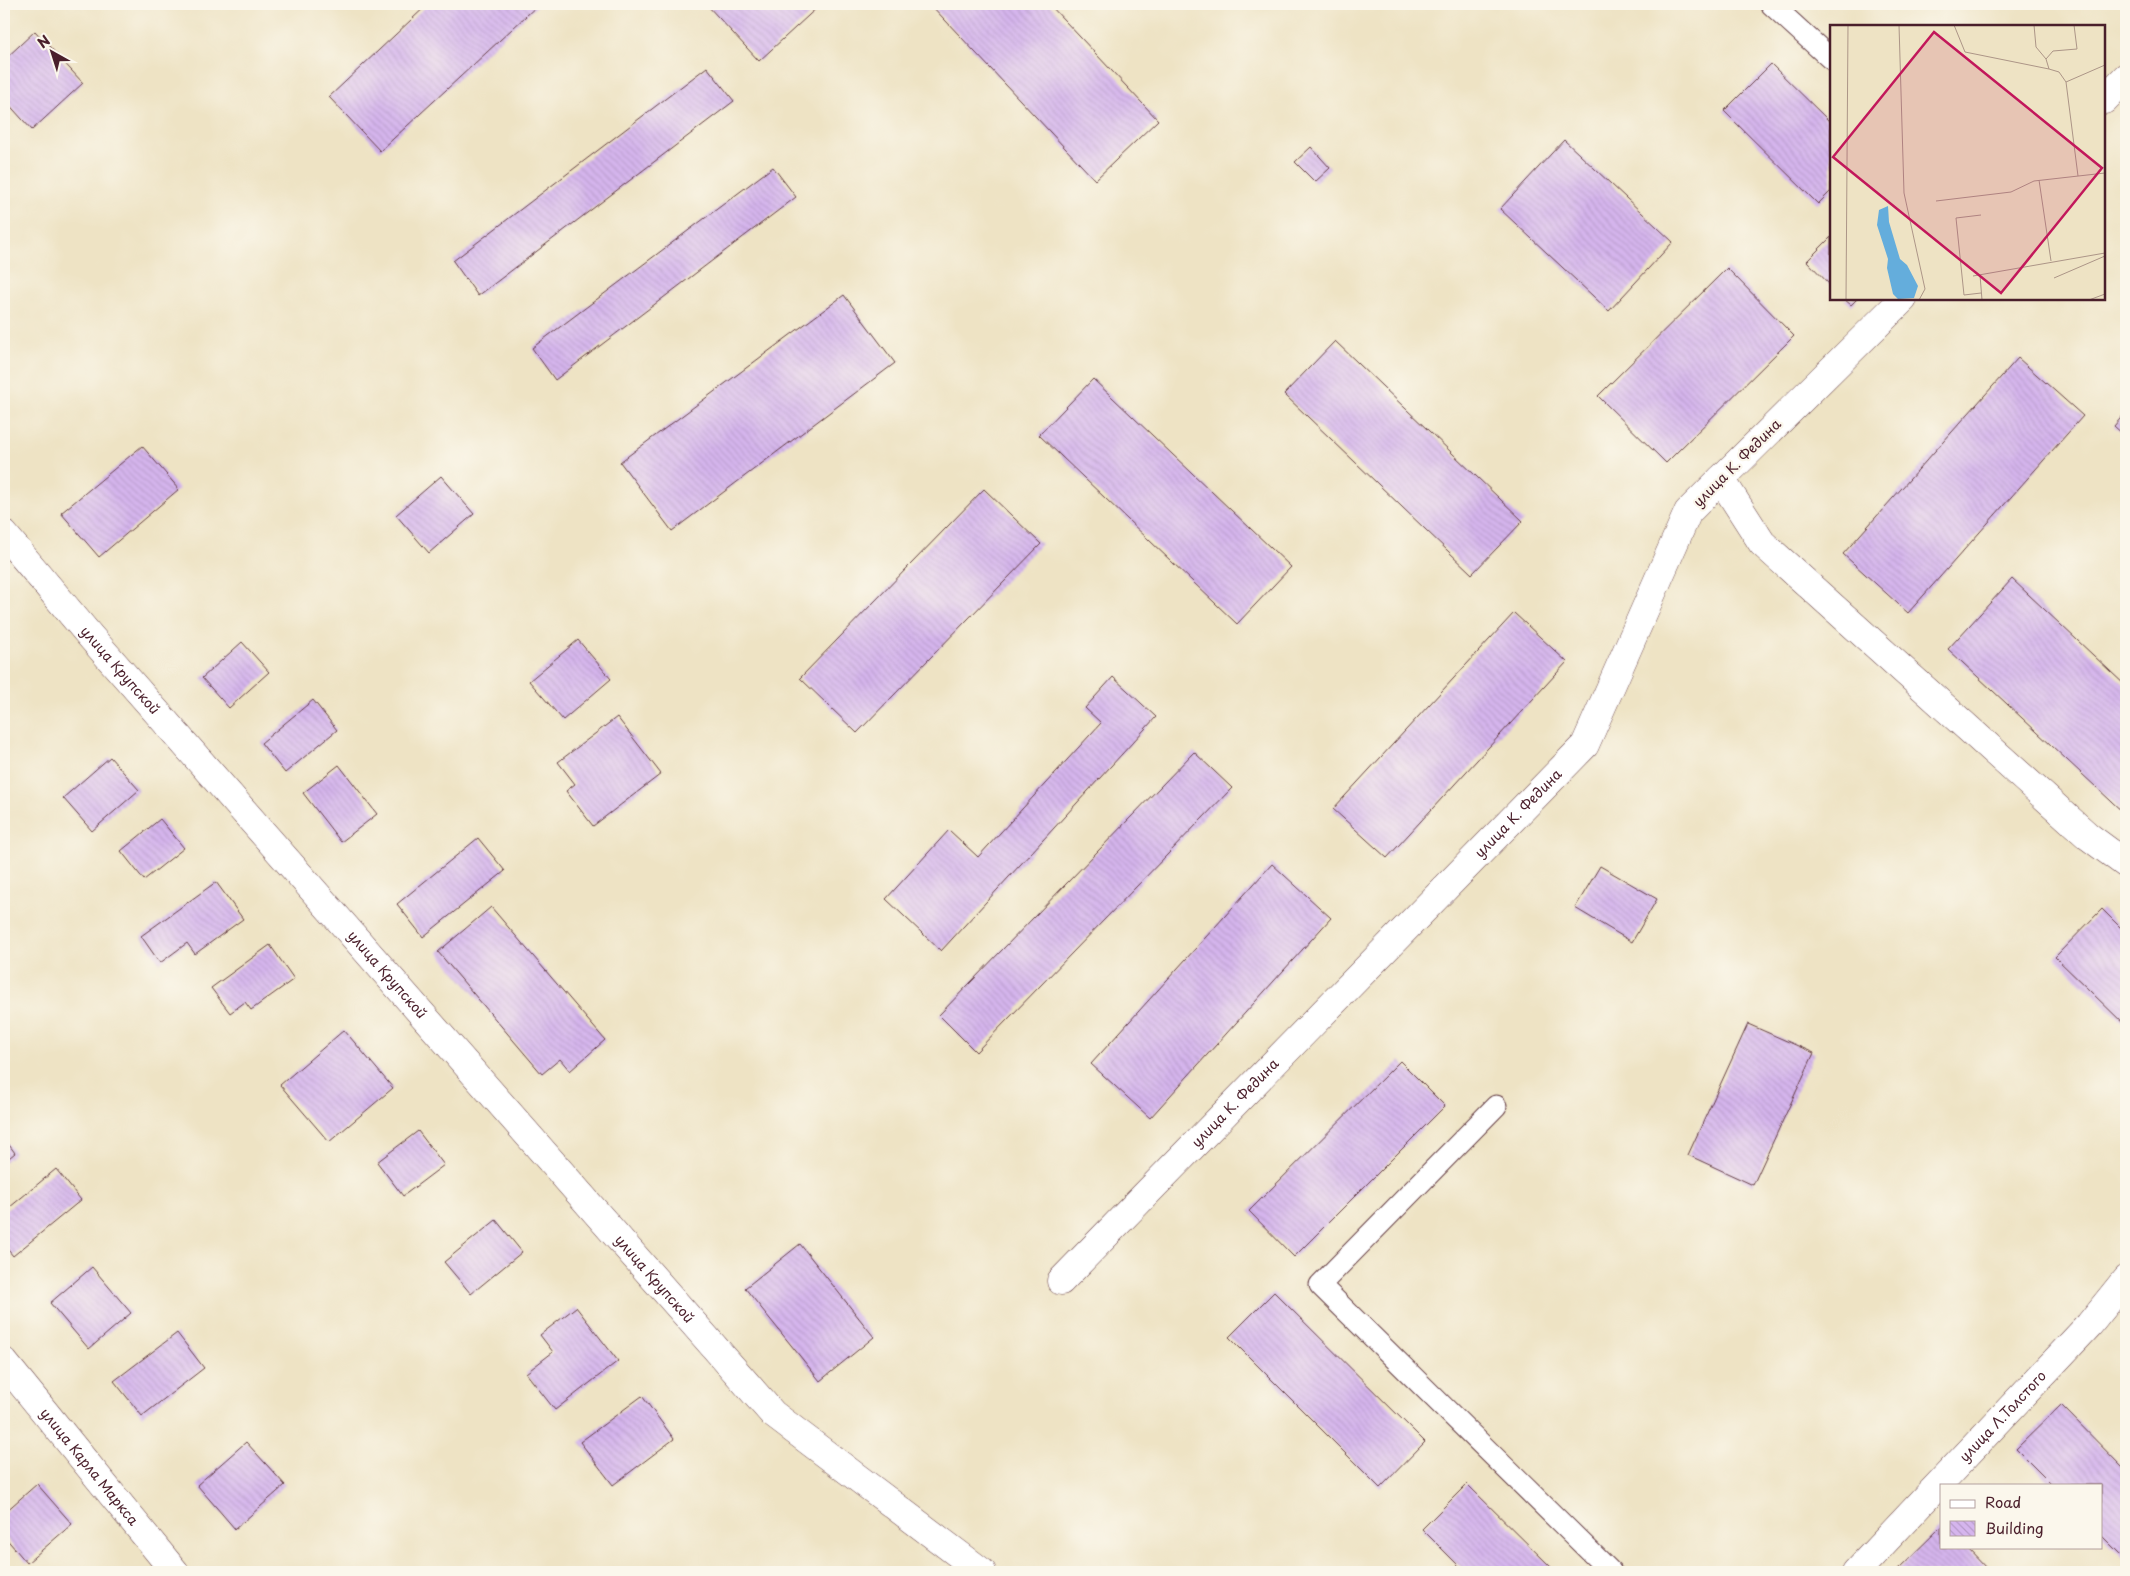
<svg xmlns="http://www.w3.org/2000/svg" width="2130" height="1576" font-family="'Playpen Sans',sans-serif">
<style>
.building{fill:url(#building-back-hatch)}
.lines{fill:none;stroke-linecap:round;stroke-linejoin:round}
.lane-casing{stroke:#633c42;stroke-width:23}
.street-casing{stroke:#633c42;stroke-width:29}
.secondary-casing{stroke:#633c42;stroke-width:29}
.lane{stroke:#fff;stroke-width:21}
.street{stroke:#fff;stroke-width:28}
.secondary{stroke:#fff;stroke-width:28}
.labels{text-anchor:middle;stroke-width:4.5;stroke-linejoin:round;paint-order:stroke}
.street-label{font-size:14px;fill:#4a1f2b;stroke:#fbf7ec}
.inset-road{fill:none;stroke:#ac9587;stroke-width:1}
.view{fill:#c2185b;fill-opacity:0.15;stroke:#c2185b;stroke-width:2.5}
.inset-edge{fill:none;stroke:#4a1f2b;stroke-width:2.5}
</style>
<defs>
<pattern id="building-back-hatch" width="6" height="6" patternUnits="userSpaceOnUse" patternTransform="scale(1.25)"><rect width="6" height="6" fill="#d5b5ed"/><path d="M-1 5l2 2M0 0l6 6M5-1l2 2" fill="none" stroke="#b89bcb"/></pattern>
</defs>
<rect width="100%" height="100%" fill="#fbf7ec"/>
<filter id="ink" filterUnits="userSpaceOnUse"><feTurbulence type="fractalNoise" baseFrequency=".02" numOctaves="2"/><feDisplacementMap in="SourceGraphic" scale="10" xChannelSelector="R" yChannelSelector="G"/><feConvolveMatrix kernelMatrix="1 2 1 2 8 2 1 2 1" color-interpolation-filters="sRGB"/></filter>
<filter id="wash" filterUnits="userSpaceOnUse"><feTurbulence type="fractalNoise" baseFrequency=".0096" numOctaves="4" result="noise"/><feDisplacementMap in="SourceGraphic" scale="20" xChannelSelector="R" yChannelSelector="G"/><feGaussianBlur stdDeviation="1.12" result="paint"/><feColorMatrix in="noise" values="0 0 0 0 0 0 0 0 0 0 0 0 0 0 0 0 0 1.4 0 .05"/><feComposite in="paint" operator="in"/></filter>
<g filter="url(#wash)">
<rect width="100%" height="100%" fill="#eee3c4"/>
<g id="blocks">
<g class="building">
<polygon points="428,4 539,4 380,151 329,97"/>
<polygon points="706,4 821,4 759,61"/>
<polygon points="930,4 1049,4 1158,120 1095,180"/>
<polygon points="35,31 83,83 32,130 4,99 4,60"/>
<polygon points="1771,64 1831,123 1831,191 1818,204 1724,111"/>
<polygon points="707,67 734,101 478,296 453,261"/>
<polygon points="1564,140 1673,242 1609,311 1500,209"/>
<polygon points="1311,147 1330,168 1315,182 1295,162"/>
<polygon points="773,167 796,197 555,380 532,348"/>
<polygon points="1831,237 1831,286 1807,261"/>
<polygon points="1727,268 1794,336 1666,463 1598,396"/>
<polygon points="844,295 895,363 672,531 620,462"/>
<polygon points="1844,299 1857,299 1851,305"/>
<polygon points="1335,341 1523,521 1472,574 1284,394"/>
<polygon points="2018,358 2083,416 1908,613 1843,554"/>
<polygon points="1093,379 1291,567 1237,624 1039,435"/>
<polygon points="2126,412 2126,435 2125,436 2114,426"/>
<polygon points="142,446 179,489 99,557 61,513"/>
<polygon points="441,476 474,514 429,553 396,515"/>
<polygon points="984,489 1041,544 857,733 800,678"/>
<polygon points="2012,579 2126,686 2126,815 1948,649"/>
<polygon points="1514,613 1567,662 1387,858 1333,809"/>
<polygon points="578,640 611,679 563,720 529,681"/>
<polygon points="242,642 269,672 229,708 202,678"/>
<polygon points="1113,677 1156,717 941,951 886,899 949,830 978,857 1101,723 1085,708"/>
<polygon points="313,700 337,730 285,773 261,743"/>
<polygon points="617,717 661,774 593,826 566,791 575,784 558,762"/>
<polygon points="1194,752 1232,788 976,1052 939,1015"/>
<polygon points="110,757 139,790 92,831 63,798"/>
<polygon points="339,765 377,814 341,842 303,793"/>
<polygon points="160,819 184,848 144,880 121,851"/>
<polygon points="478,838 505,871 423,937 397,904"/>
<polygon points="1272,864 1331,918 1150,1118 1091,1064"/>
<polygon points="1600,866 1657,899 1632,942 1575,908"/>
<polygon points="216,882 243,919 195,954 187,943 160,963 141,936"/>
<polygon points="491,907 605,1040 570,1071 560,1059 542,1074 438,952"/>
<polygon points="2102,909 2126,933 2126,1026 2055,957"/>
<polygon points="270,945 294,979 251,1010 245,1002 230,1013 211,988"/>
<polygon points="1748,1024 1814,1053 1753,1185 1688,1155"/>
<polygon points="344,1030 393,1088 329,1142 280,1085"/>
<polygon points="1400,1061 1445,1106 1294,1257 1249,1211"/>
<polygon points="418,1131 444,1165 403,1196 377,1162"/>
<polygon points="4,1138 15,1153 4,1162"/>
<polygon points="56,1169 81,1200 13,1256 4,1245 4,1212"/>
<polygon points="496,1220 522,1252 471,1294 444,1262"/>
<polygon points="800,1244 874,1337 820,1381 745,1288"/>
<polygon points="92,1267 131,1313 89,1349 50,1303"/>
<polygon points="1274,1292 1425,1442 1380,1488 1229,1337"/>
<polygon points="576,1307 618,1361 555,1410 526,1373 553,1352 540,1335"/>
<polygon points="177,1333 204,1368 142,1416 114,1381"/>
<polygon points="642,1396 674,1439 613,1485 580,1442"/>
<polygon points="2061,1405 2126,1471 2126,1560 2101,1535 2101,1485 2052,1485 2016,1449"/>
<polygon points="246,1442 285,1485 235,1529 197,1485"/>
<polygon points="37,1484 72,1524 27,1563 4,1536 4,1513"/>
<polygon points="1467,1484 1556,1572 1465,1572 1422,1529"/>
<polygon points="1941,1527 1941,1547 1966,1547 1990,1572 1895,1572"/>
</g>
</g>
</g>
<g filter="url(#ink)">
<use href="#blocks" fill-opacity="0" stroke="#633c42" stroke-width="1"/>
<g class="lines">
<g class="lane-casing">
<g id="lane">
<polyline points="1771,4 1831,59"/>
<polyline points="1496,1106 1320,1285 1611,1572"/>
</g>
</g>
<g class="street-casing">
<g id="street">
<path id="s1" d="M4 534 90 636 773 1414 982 1572"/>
<path id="s2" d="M1061 1281 1585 745 1688 512 1721 479 1762 543 2088 836 2126 864"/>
<path id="s3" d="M4 1362 175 1572"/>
<path id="s4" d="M1856 1572 2089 1325 2126 1279"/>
</g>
</g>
<g class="secondary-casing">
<g id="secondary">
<polyline points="2104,100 2126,77"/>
<polyline points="1721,479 1903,299"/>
</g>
</g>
<use href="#lane" class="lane"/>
<use href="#street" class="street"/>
<use href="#secondary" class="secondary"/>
</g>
</g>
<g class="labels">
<g class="street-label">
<text transform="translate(1737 463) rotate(-45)" y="5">улица К. Федина</text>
<text dy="5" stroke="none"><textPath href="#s1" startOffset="179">улица Крупской</textPath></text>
<text dy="5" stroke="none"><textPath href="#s2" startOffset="654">улица К. Федина</textPath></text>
<text dy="5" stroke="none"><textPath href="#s1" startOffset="584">улица Крупской</textPath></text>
<text dy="5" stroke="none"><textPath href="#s2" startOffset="249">улица К. Федина</textPath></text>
<text dy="5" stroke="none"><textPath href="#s1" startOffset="989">улица Крупской</textPath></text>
<text dy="5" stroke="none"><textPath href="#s4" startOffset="214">улица Л.Толстого</textPath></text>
<text dy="5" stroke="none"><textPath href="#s3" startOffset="135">улица Карла Маркса</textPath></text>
</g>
</g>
<g transform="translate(1830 25)">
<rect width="275" height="275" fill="#eee3c4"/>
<path d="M58 181 59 197 70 234 77 240 88 261 84 273 68 274 63 269 57 243 58 234 47 200 49 185Z" fill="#64addc"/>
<path class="inset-road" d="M69 0 74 168 95 264 89 275M124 0 135 27 219 44M204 0 206 22 216 34M244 0 247 24 223 26 216 34 219 44 229 47 236 57 248 151M236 57 275 40M209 155 221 236M106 176 181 167 204 156 275 148M151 190 126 193 134 270 151 268M150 250 152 275M143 251 275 228M224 253 275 231M16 275 18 0M259 275 275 269"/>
<path class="view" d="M104 7 272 143 171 268 3 132Z"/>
<rect width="275" height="275" class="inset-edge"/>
</g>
<rect width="2130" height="1576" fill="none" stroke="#fbf7ec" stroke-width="20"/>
<rect x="1940" y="1484" width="162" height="65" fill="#fbf7ec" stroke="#b4a19f"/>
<rect x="1950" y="1500" width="25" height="8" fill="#ffffff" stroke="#b4a19f"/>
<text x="1985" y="1508" font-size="15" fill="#4a1f2b">Road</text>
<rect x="1950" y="1521" width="25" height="15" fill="url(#building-back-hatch)" stroke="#b4a19f"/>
<text x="1985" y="1534" font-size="15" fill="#4a1f2b">Building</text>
<g transform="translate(52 52) rotate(321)" stroke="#fbf7ec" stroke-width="4" paint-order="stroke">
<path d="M0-4L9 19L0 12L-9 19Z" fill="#4a1f2b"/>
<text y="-8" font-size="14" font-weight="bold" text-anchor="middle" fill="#4a1f2b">N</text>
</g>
</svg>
